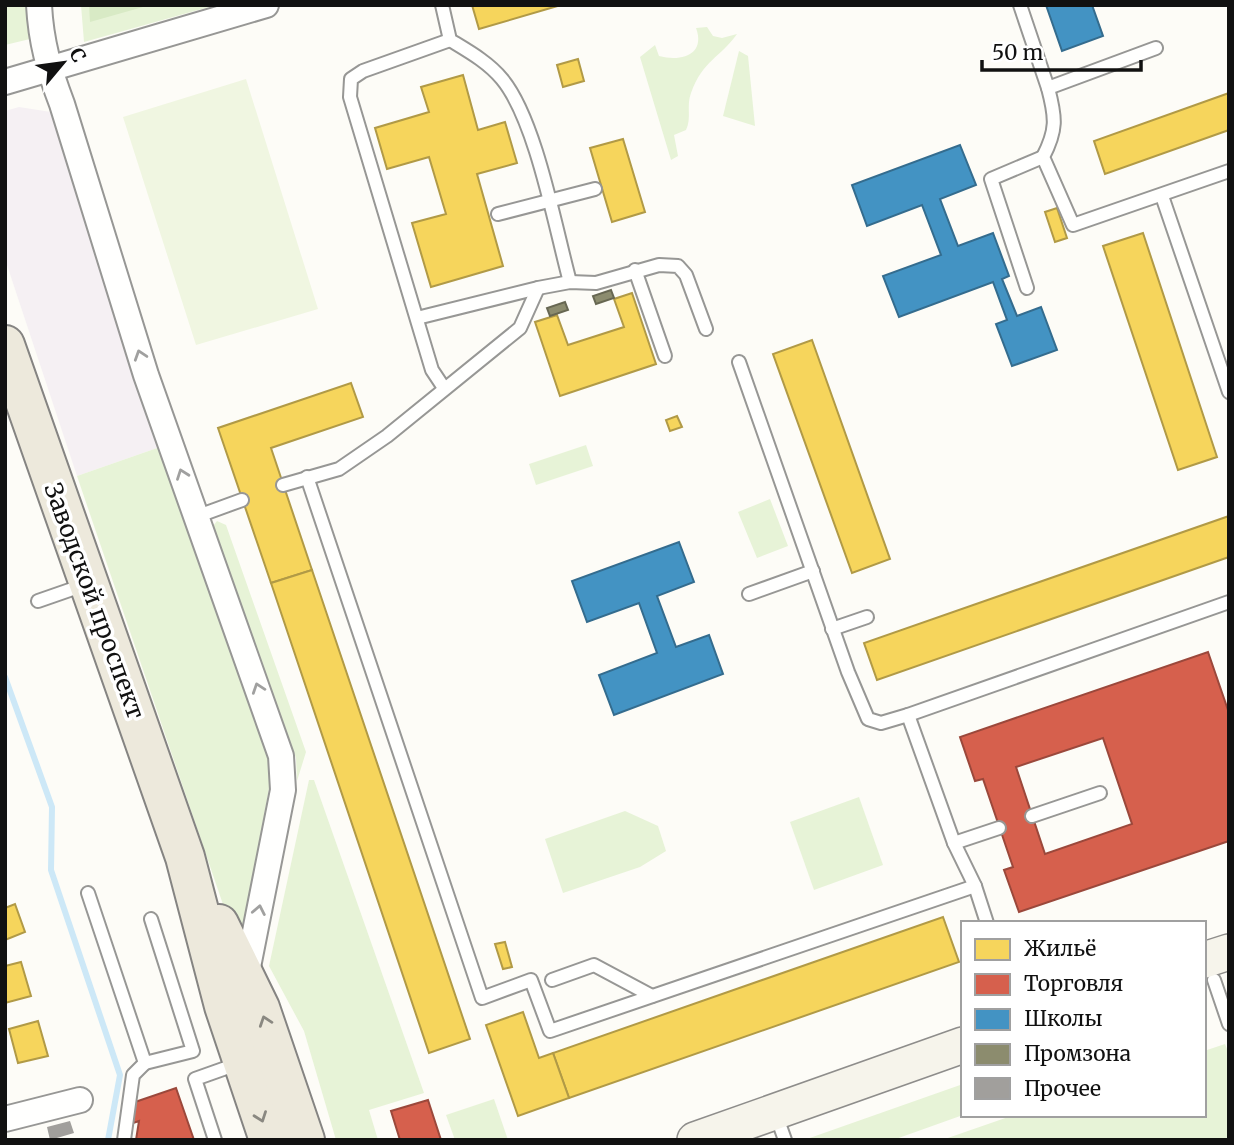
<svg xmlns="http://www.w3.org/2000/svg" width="1234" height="1145" font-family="Merriweather,serif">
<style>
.industrial{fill:#f5f0f3}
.green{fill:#e7f3d7}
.forest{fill:#d8eac5}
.pitch{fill:#f0f6e1}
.homes{fill:#f6d55c;stroke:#b19a46;stroke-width:2}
.shops{fill:#d6604d;stroke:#9b483b;stroke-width:2;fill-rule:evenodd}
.schools{fill:#4393c3;stroke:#346c8e;stroke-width:2}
.industry{fill:#8c8c6e;stroke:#676752;stroke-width:2}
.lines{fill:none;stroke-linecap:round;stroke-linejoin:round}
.stream{stroke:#cde8f7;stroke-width:6}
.building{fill:#a19f9c}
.lane-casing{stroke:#979795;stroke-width:16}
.street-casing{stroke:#979795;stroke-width:28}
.secondary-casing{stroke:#8e8d8b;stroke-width:38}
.primary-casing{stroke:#858482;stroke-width:42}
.lane{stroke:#fffffe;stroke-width:12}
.street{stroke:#fffffe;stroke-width:24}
.secondary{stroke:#f6f4eb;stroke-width:35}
.primary{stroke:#ede9dc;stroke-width:38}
.oneway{stroke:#a0a09f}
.oneway2{stroke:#8a8881}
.labels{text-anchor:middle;stroke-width:7;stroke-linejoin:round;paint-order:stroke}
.street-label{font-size:24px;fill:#111;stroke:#fff}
</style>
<rect width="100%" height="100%" fill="#fdfcf7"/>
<polygon class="industrial" points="19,107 51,112 160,447 77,476 5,259 5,111"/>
<g class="green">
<polygon points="5,5 29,5 30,39 5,45"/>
<polygon points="81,5 216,5 84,42"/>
<path d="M707 27 713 36 722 38 737 34C720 58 703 60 691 93 686 106 692 118 686 130L674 135 678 156 671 160 640 57 655 45 659 56C681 62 706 55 696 28Z"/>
<polygon points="739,51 748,56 755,126 723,116"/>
<polygon points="586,445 593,466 536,485 529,464"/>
<polygon points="160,447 269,754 270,783 244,924 240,929 230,925 77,476"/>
<polygon points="770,499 788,546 757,558 738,512"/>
<polygon points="217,521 226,525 306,752 297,781 296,758 213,526"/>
<polygon points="309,780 314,780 424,1093 369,1110 378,1140 336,1140 304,1031 269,966"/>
<polygon points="859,797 883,865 814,890 790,822"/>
<polygon points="625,811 658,826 666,851 640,867 563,893 545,839"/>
<polygon points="1225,1044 1229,1054 1229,1140 942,1140 1014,1115 1204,1115 1204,1051"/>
<polygon points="963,1084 963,1115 893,1140 804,1140"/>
<polygon points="494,1099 508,1140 455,1140 446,1115"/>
</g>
<polygon class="forest" points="89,5 150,5 90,22"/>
<polygon class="pitch" points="246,79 318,309 196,345 123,117"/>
<g class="homes">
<polygon points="472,5 561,5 479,29"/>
<polygon points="578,59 584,81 563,87 557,65"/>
<polygon points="463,75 478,130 505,122 517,163 477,174 503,266 431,287 412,223 446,214 429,157 387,169 375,128 429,112 421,87"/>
<polygon points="1229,93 1229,130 1105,174 1094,141"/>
<polygon points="623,139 645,212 612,222 590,148"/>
<polygon points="1057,208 1067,238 1055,242 1045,212"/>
<polygon points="1143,233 1217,457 1178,470 1103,246"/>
<polygon points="632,293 656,364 560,396 535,322 557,315 568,345 624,327 614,299"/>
<polygon points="812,340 890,559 852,573 773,354"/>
<polygon points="351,383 363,417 271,448 312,570 271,583 218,428"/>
<polygon points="677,416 682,427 670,431 666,420"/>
<polygon points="1229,516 1229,557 877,680 864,643"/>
<polygon points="312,570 470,1039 429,1053 271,583"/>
<polygon points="15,904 25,932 5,940 5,908"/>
<polygon points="943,917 959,962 569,1098 553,1053"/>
<polygon points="505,942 512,967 503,969 495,944"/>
<polygon points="21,962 31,996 5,1003 5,966"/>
<polygon points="523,1012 539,1058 553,1053 569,1098 518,1116 486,1025"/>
<polygon points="38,1021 48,1056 18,1063 9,1029"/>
</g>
<g class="shops">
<path d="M1208 652 1229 713V841L1019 912 1004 870 1013 867 983 779 975 781 960 737ZM1103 738 1132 824 1045 854 1016 767Z"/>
<polygon points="176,1088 194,1140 136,1140 139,1121 133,1123 135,1102"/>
<polygon points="428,1100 441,1140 400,1140 391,1111"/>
</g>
<g class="schools">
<polygon points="1046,5 1092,5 1103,36 1062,51"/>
<polygon points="960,145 976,185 940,199 958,246 993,233 1009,276 1002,279 1017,316 1041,307 1057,350 1012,366 996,324 1007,320 993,282 899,317 883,276 941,255 922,205 867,226 852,185"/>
<polygon points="679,542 694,582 657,596 676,647 709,635 723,674 614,715 599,675 657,653 639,603 587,622 572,581"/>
</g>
<g class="industry">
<polygon points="611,290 614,298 596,304 593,296"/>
<polygon points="565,302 568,310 550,316 547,308"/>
</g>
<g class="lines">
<polyline class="stream" points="5,677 52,807 51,870 120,1075 108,1140"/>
</g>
<polygon class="building" points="70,1121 74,1133 50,1140 47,1127"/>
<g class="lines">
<g class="lane-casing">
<g id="lane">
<path d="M442 5 450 40C468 51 488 62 502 79 536 120 555 227 570 282"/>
<polyline points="1020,5 1048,88 1156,48"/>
<path d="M1048 88C1056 118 1057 130 1043 157L1073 225 1229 171"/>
<polyline points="1162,196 1229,392"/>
<polyline points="498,214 595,189"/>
<polyline points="635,270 665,356"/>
<polyline points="1027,288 991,179 1043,157"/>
<polyline points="417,318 538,288 570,282 596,283 659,265 678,266 686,275 706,329"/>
<polyline points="739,362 848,672 868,719 881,723 908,715 1229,602"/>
<polyline points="444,388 432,370 350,97 351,79 363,71 450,40"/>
<polyline points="307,477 482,998 531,980 550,1031 975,886"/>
<polyline points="283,485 339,469 387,436 520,328 538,288"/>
<polyline points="198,516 242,500"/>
<polyline points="749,594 813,571"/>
<polyline points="38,601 84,585"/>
<polyline points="832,629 867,617"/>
<polyline points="908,715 954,843 975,886 987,923"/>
<polyline points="1032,816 1100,793"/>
<polyline points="954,843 999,828"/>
<polyline points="88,893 145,1063 193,1051 151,919"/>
<polyline points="552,980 594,965 652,996"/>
<polyline points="1214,980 1229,1024"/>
<polyline points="775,1112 785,1140"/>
<polyline points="124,1140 133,1075 145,1063"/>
<polyline points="215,1140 195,1079 240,1063"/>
</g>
</g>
<g class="street-casing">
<g id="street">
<path d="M39 5C41 42 49 70 62 104L146 375 281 756 283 790 246 977"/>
<polyline points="5,82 266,5"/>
<polyline points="5,1119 80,1100"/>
</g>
</g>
<g class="secondary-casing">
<g id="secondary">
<polyline points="1204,960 1229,952"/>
<polyline points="695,1140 963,1045"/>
</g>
</g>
<g class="primary-casing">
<g id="primary">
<polyline points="5,345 185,857 224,1006 269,1140"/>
<polyline points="219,924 260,1008 305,1140"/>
</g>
</g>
<use href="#lane" class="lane"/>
<use href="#street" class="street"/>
<use href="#secondary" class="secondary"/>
<use href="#primary" class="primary"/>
</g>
<defs><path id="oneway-chevron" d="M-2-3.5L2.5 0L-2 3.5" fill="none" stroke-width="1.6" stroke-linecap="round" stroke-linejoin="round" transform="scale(1.75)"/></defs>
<g class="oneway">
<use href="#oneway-chevron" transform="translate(140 355) rotate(-108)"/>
<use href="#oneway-chevron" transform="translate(182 474) rotate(-110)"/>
<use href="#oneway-chevron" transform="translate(258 688) rotate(-109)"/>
<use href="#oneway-chevron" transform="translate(259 910) rotate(-79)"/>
</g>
<g class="oneway2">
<use href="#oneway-chevron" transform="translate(265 1021) rotate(-109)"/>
<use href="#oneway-chevron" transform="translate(261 1117) rotate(70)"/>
</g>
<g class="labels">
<g class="street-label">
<text transform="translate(94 601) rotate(70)" y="8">Заводской проспект</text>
</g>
</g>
<rect width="1234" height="1145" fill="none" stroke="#111111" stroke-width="14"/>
<rect x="961" y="921" width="245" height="196" fill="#ffffff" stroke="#a0a0a0" stroke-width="2"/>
<rect x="975" y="939" width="35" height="21" fill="#f6d55c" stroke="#a0a0a0" stroke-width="2"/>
<text x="1024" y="956" font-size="21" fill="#111111">Жильё</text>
<rect x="975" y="974" width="35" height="21" fill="#d6604d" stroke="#a0a0a0" stroke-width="2"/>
<text x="1024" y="991" font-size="21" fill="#111111">Торговля</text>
<rect x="975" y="1009" width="35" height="21" fill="#4393c3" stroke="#a0a0a0" stroke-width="2"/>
<text x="1024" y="1026" font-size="21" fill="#111111">Школы</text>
<rect x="975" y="1044" width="35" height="21" fill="#8c8c6e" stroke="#a0a0a0" stroke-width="2"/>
<text x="1024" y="1061" font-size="21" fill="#111111">Промзона</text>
<rect x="975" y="1078" width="35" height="21" fill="#a19f9c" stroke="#a0a0a0" stroke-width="2"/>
<text x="1024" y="1096" font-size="21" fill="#111111">Прочее</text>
<g transform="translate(63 63) rotate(61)" stroke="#ffffff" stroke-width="5" paint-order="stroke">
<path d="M0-5L12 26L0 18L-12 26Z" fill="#111111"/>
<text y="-10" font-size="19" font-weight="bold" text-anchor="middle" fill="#111111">С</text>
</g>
<path d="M982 60v10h159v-10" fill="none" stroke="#111111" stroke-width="3.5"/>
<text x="992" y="60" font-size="21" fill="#111111" stroke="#ffffff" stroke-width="5" paint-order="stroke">50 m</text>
</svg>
